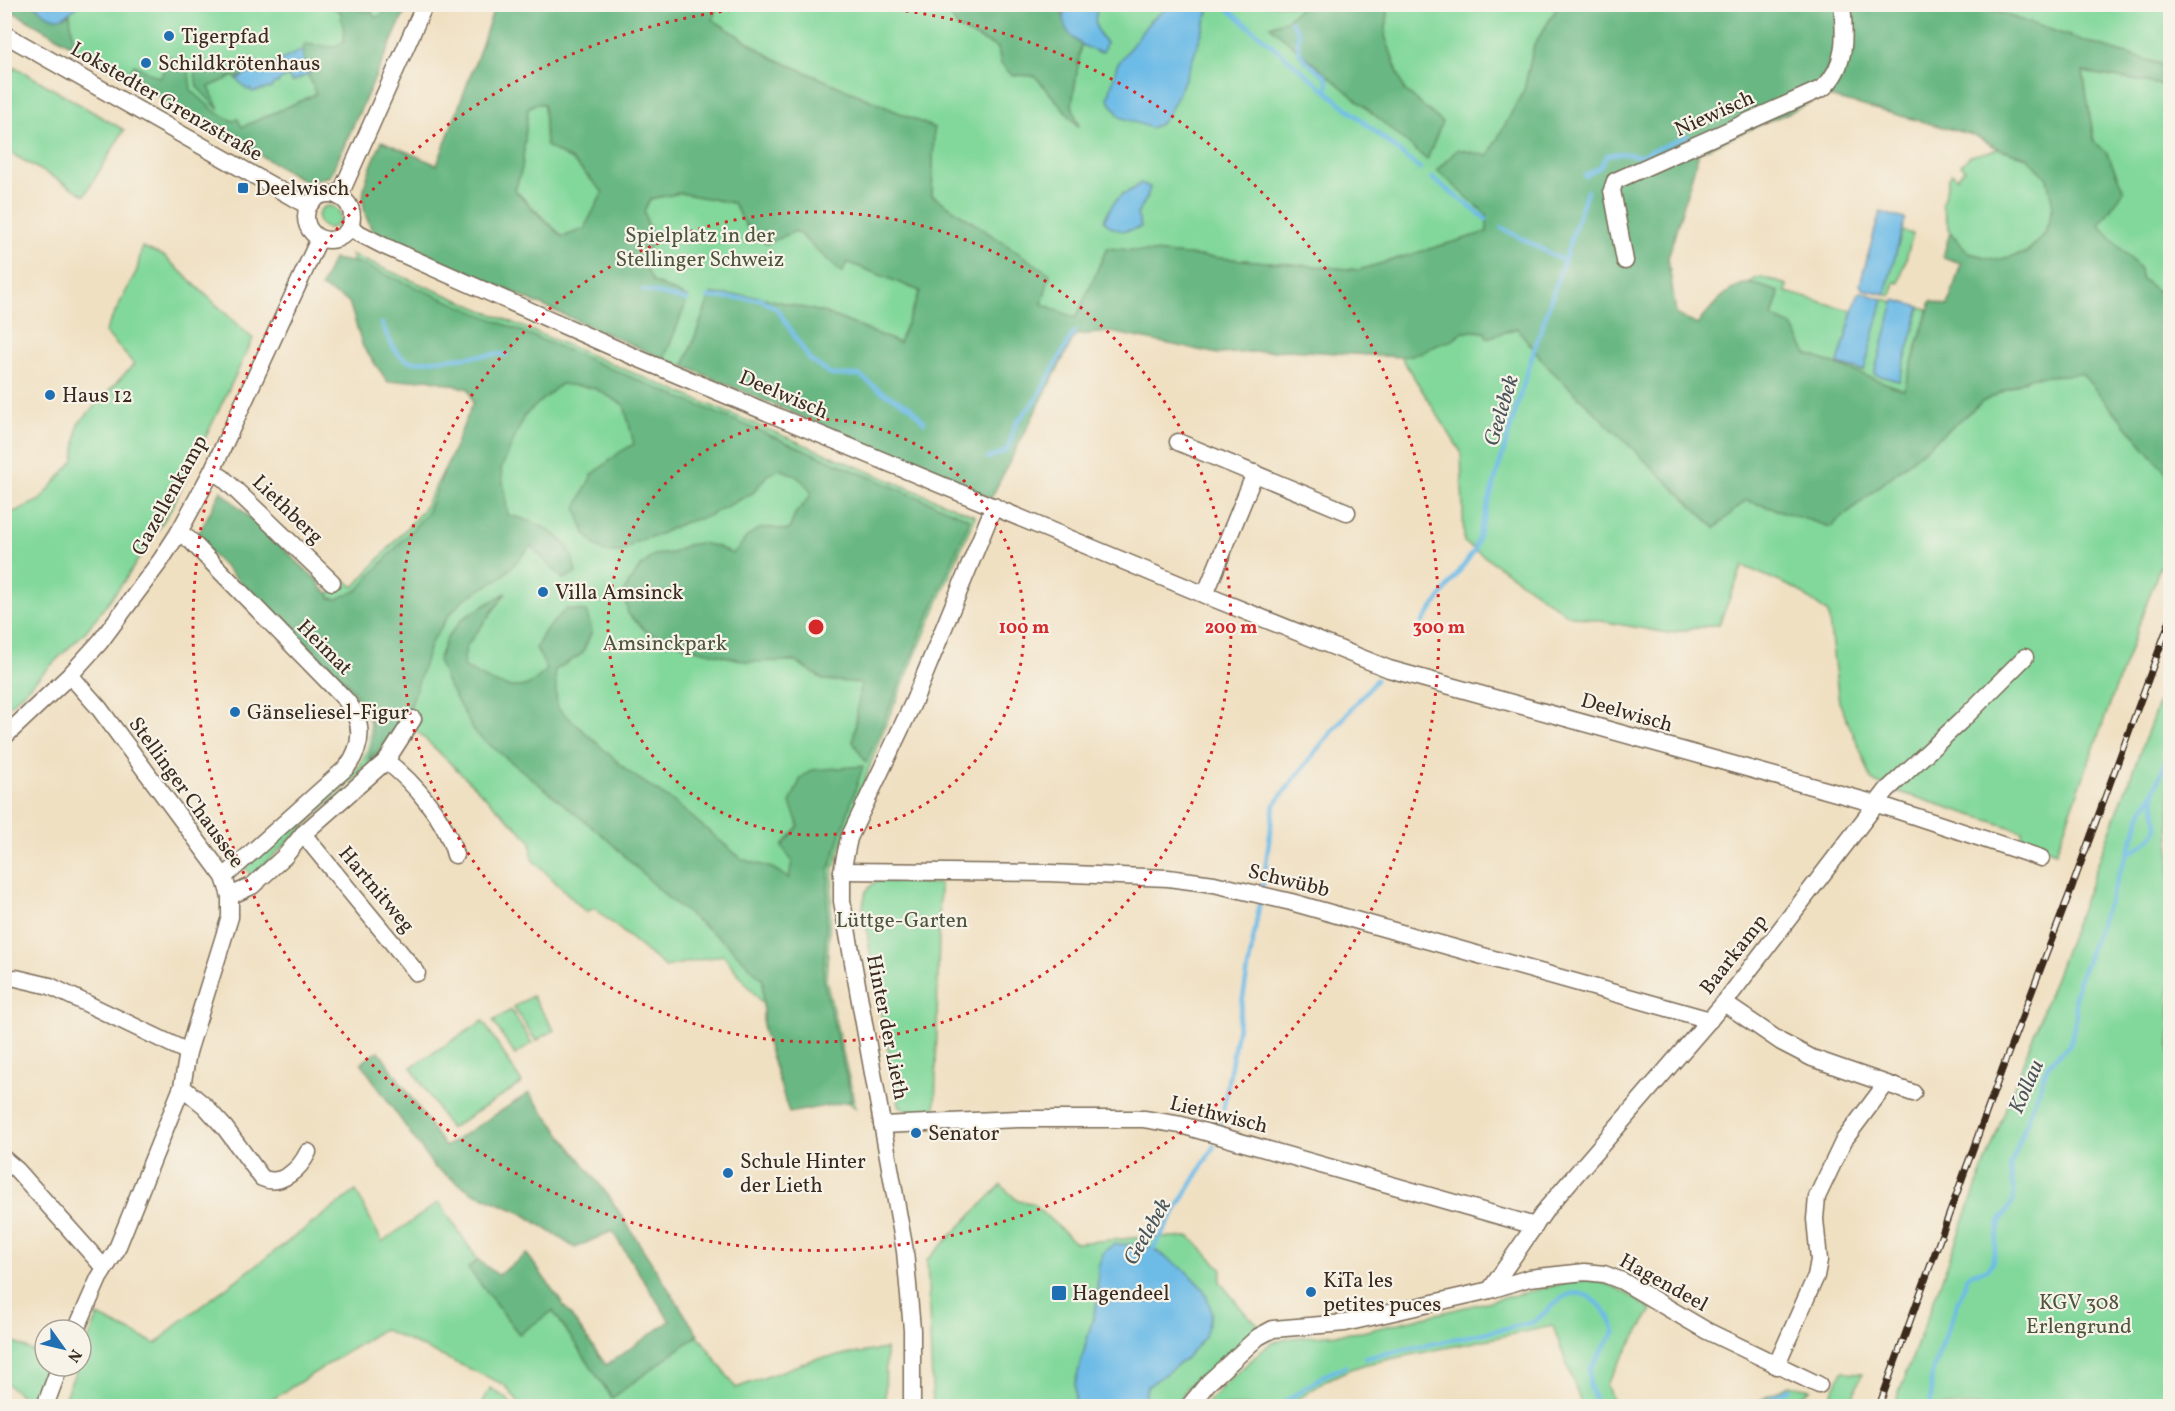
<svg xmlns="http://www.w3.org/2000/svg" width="2175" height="1411" font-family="Vollkorn,serif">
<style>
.green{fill:#82d89b;stroke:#5e815c;stroke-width:1.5;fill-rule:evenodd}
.forest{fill:#69b883;stroke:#527150;stroke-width:1.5;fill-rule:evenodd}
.water{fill:#6dbbe7;stroke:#547282;stroke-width:1.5}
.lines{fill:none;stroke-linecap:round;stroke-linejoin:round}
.stream{stroke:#6dbbe7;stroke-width:4.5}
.minor-casing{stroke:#7a6a57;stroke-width:19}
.minor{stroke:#fff;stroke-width:16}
.rail-casing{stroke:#3b2a1e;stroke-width:7}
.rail{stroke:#f7f3e8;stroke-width:4.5;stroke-dasharray:14;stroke-linecap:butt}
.ring{fill:none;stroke:#d62828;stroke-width:3;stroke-dasharray:3 6}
.poi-dot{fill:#1f6fb2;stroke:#f7f3e8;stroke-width:2}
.labels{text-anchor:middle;stroke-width:4.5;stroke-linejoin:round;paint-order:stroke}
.poi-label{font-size:21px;fill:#3b2a1e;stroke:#f7f3e8;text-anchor:start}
.street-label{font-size:21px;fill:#3b2a1e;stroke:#f7f3e8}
.park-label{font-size:21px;fill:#4d563d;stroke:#f7f3e8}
.water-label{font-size:22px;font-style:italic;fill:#4a565a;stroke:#f7f3e8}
.centre{fill:#d62828;stroke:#f7f3e8;stroke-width:3}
.ring-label{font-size:18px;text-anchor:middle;font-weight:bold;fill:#d62828;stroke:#f7f3e8;stroke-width:4.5;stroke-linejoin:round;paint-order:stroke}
</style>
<rect width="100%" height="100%" fill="#f7f3e8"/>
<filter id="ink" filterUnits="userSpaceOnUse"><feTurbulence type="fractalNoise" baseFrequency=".0167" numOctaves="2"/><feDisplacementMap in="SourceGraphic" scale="12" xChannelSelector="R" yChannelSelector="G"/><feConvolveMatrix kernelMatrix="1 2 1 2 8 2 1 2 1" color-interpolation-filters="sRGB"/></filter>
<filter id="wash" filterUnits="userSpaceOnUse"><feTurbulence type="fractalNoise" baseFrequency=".008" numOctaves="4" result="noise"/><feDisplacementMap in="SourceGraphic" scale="24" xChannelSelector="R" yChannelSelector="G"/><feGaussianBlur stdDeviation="1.35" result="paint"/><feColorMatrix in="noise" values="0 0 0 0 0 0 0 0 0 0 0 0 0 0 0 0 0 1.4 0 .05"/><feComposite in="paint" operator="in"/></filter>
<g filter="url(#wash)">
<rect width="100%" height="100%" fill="#f0e0c2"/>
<g class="green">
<polygon points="5,4 408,5 330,176 306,182 5,7"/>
<path d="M717 5H943L958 28 998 48 1001 64 1035 76 1078 126 1072 105 1081 44 1099 52 1106 43C1095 30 1092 20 1099 5H1172L1150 21 1195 50 1203 30 1208 11 1204 5H1309L1324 27 1442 122 1404 90 1385 36 1389 5H1559L1534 45 1524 90 1488 156 1487 232 1359 270 1107 248 1076 319 1042 304 1049 274 932 195 934 128 773 58 713 20ZM1134 190 1147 198 1137 214 1122 194Z"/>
<polygon points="1976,5 2170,5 2170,67 2090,43"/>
<polygon points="15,67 124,130 85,195 5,150 5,85"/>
<polygon points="2083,72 2170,86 2170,301 2141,278 2140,269 2099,225 2107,153 2094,142"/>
<polygon points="535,104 544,104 546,146 572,160 603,192 584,229 563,237 515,190 522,168 528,108"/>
<polygon points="1999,149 2027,157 2047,178 2054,206 2045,234 2026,253 1997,260 1969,253 1950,232 1942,205 1949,178 1952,173 1957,178 1965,169 1961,165 1970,156"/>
<polygon points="680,193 733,203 749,230 796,231 842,273 847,261 920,291 899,343 826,313 711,294 684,366 664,359 688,298 653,282 642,260 652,241 644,211 650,199"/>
<circle cx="329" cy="217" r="11"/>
<polygon points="1902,231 1913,234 1899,283 1895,282 1891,296 1885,294"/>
<polygon points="142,247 164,256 253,339 171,509 125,580 86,631 5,710 5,516 40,500 74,460 78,424 134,364 105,332 137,270"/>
<path d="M351 255 975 516 878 743 833 870 826 980 856 1108 832 1089 723 955 665 967 594 908 586 912 532 859 531 841 419 733 403 724 386 749 252 876 244 867 359 767C381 728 370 712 340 682 327 669 313 656 300 643V640L331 609 329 593 339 589 344 579 354 587 423 510 502 359 397 367Z"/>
<polygon points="1762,277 1787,285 1786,292 1853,311 1838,364 1863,371 1883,299 1895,302 1874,374 1899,381 1920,307 1928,309 1904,390 1807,354 1792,326 1772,317 1779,292 1749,283 1754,279"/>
<polygon points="1518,328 1548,367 1715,527 1746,500 1830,527 1982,402 2032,377 2082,373 2170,477 2170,539 2056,852 2035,845 2036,842 2021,836 2022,831 1896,791 1872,781 1860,749 1839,702 1828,613 1796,589 1743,566 1719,624 1668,633 1568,615 1464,542 1461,452 1401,357 1421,353 1438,344 1452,341 1460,333 1472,331 1485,332 1488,337"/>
<polygon points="2170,672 2170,1406 1894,1406"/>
<polygon points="876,881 940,884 935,1115 913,1115 899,1105 873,972 863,906 866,891"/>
<polygon points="532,996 554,1030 536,1041 514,1007"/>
<polygon points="511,1010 532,1043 515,1055 493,1021"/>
<polygon points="483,1021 522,1083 450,1129 411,1067"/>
<polygon points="1001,1185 1018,1201 1032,1203 1076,1243 1143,1237 1190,1237 1222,1269 1220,1282 1246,1314 1259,1325 1194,1389 1188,1386 1176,1406 1143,1406 1147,1387 1184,1360 1186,1271 1147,1245 1098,1267 1097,1303 1075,1384 1075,1406 933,1406 927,1260"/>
<polygon points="356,1191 382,1242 439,1202 478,1260 468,1268 519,1334 553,1310 612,1398 698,1335 736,1388 815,1359 886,1349 885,1406 521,1406 505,1385 383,1329 262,1406 61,1406 78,1366 81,1366 81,1358 98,1316 156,1344 176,1325"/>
<path d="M1587 1280C1613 1282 1631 1296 1652 1310L1606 1384 1615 1406H1582L1553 1326 1366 1364 1348 1370 1327 1380 1288 1406H1204L1230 1379 1271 1343 1291 1338 1362 1332 1565 1283Z"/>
<polygon points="5,1338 45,1357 46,1366 32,1405 5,1382"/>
<polygon points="1842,1372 1862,1373 1850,1406 1825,1406"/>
<polygon points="1789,1385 1811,1389 1784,1406 1749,1406"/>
<polygon points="490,1388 507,1399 513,1406 481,1406"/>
</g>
<g class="forest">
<path d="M5 5H34C46 14 54 22 70 14L74 47 5 7Z"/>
<path d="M333 5C345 5 356 10 368 12L370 10 376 18 387 10 386 7 390 5H408L330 176 306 182 127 78 134 65 160 78 170 57 188 63 191 90 217 113 233 121 238 119 242 127 316 94C311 80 298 58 305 44L333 47 344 42C346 27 340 24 341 12L332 7Z"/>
<path d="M495 5H717L713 20 773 58 934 128 932 195 1050 274 1042 304 1076 318 1107 248 1359 270 1487 232V215L1437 170 1458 149 1488 156 1524 90 1534 45 1559 5H1976L2090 43 2170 67V86L2083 72 2094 142 2107 153 2124 191 2099 225 2140 269 2141 278 2170 301V477L2082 374 2032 377 1982 402 1830 527 1746 500 1715 528 1548 367 1517 328 1487 338 1485 332 1472 331 1460 333 1452 341 1438 344 1421 353 1401 357 1289 350 1218 354 1111 332 1075 335 991 498 684 366 711 294 755 296 826 313 899 343 920 291 847 262 842 273 796 231 767 244C749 236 742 219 733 203L680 193 650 199 644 211 652 241 642 260 653 282 688 298 664 359 373 231C352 198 369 172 382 141L437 165 481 47ZM1826 96 1976 136 1999 149 2027 157 2047 178 2053 206 2045 234 2026 253 1997 260 1969 253 1950 232 1943 257 1961 263 1948 306 1931 301 1904 390 1807 354 1792 326 1772 317 1779 292C1770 290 1761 285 1752 284 1732 280 1708 311 1697 325L1676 314 1668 258 1699 152ZM535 104H544L546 146 572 160 603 192 584 229 563 237 528 205 515 190 522 168 528 108Z"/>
<path d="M943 5H1059C1065 21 1068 33 1081 44L1072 105 1079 127 1035 76 1012 75 1001 64 998 48 958 28Z"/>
<polygon points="1303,5 1389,5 1385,36 1404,90 1442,122 1427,160 1270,26 1286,20"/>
<polygon points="194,66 214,69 246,69 247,73 237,79 234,76 209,87 219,110 197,87"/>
<path d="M333 259 358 263 970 519 866 763 853 742 861 683 824 680 795 661 749 662 691 648 647 632 628 614 624 591 639 568 654 555 672 553 687 545 700 543 716 546 732 554C740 549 742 541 748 536 764 522 774 530 789 530L795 514 809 498 811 492C803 479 794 474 779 469L767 475 753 493 706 517 683 523 660 534 636 542 622 552H605L597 547 585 533 576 508 592 475 620 452 634 444 624 405 594 388 561 384 525 415 501 469 508 515C531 520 556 529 569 550 573 556 574 566 576 573L563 579 531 546 503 576 464 599 449 615 431 643 410 708 383 746 368 760C370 752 374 741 373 733 370 696 327 663 302 638L300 640 196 539 221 491 320 583 322 589 329 593 330 598 337 599 358 590 427 513 473 403 469 389 428 379 388 382 363 347 349 302 321 287Z"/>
<path d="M506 593 466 647 463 666C480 676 507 693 527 685 534 682 541 675 547 670L536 648 545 631 566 609 586 611 592 631 582 654 555 670 557 707 630 773 674 802 742 859 772 868 789 878 792 861 782 846 799 826 790 803 801 778 812 770 863 766 829 871 823 980 852 1101 789 1113 763 1030V980L727 944 669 899 607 839 475 733 446 681 438 660 447 638 463 618Z"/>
<polygon points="379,1051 445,1147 529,1093 610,1198 698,1335 612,1398 553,1311 519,1334 468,1268 478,1260 498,1275 527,1254 606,1365 670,1321 612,1231 575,1248 522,1213 472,1192 434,1167 361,1063"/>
</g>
<g class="water">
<path d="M1172 4 1204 5 1208 11C1203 32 1176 111 1160 124 1157 125 1154 126 1151 128L1120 117 1108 99 1117 65 1150 21Z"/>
<path d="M34 5H78C59 25 53 20 34 5Z"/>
<path d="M1068 5H1099C1092 20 1095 30 1106 43L1103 52C1086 51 1060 34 1064 14 1064 10 1066 8 1068 5Z"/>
<polygon points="302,50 304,64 309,74 292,82 288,76 280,80 278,83 274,83 271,88 252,92 250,89 247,90 237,79 247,73 265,68"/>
<path d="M1140 183 1150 187 1147 198 1137 214 1141 227C1126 233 1115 232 1104 221 1108 211 1114 199 1124 194 1131 190 1135 190 1140 183Z"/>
<polygon points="1880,212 1905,219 1885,294 1863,289 1860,284"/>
<polygon points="1861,292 1883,299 1864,371 1838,364 1858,294"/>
<polygon points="1895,300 1920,307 1899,381 1874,374"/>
<polygon points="1115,1244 1147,1245 1186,1271 1204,1290 1212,1312 1205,1337 1184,1360 1147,1387 1143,1406 1075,1406 1075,1384 1097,1303 1098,1267 1104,1251"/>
</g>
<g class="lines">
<g class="stream">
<polyline points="1222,4 1420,169"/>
<path d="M1291 21 1299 34C1293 57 1310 63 1326 77L1328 82 1327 92"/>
<polyline points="1585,176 1600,167 1607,155 1621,153 1639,156 1688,136"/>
<polyline points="1432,178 1486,219"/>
<polyline points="1564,261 1587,191"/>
<polyline points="643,290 687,300"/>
<polyline points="708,297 760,299 777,309 810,360 832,375 859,375 879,390 911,407 924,422"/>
<path d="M382 324C390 340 395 360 414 362L499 354 506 355"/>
<polyline points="988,458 1002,453 1008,448 1016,423 1036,400 1074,332"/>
<polyline points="1422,623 1474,551 1531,359 1564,261 1502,228"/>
<polyline points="2127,855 2143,810 2154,791"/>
<polyline points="1263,885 1274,805 1324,741 1376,680"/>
<polyline points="1220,1128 1260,901"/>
<polyline points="1151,1252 1214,1146"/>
<path d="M1365 1358 1531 1323C1545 1316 1554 1300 1568 1295 1590 1287 1610 1313 1615 1331L1590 1369 1589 1383 1597 1406"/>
<polyline points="1279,1406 1323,1376 1346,1366"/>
<polyline points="1757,1406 1789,1389"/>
<polyline points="1931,1406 1931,1381 1933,1369 1967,1278 1970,1274 1987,1269 1992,1263 2000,1222 2012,1203 2014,1192 2010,1167 2048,1065 2071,1043 2076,1015 2075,996 2077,986 2126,856 2151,839 2156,831 2157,824 2154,799 2155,789 2170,749"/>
</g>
</g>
</g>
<g filter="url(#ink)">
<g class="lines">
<g class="minor-casing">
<g id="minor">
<polyline points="4,34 308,206"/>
<circle cx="329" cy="217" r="23"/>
<polyline points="339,197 425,4"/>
<polyline points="349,228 384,246 637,358 1205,595 1389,669 1887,807 2041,858"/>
<path d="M1625 261 1612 190 1615 181 1823 88C1847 66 1845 36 1842 4"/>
<polyline points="1178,442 1347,512"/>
<polyline points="212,471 223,478 332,582"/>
<path d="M179 532 191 541 345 699C364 721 364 744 347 767L224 877"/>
<polyline points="1205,595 1255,473"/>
<polyline points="70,675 99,708 224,877 230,896 230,917 188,1052 182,1087 116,1251 99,1278 76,1330"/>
<polyline points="4,737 70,675 100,642 161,560 179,532 212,471 319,239"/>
<path d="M386 761C414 782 447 821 455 855"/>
<polyline points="303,834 417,973"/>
<polyline points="842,871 1048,873 1168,878 1214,884 1291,902 1710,1020"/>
<polyline points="230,896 252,886 285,856 303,834 386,761 413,719"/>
<polyline points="16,978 50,986 188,1052"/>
<polyline points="1724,1003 1781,1042 1812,1058 1913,1093"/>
<path d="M182 1087 205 1106 225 1128 262 1178C281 1187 300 1169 308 1152"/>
<polyline points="882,1125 1018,1119 1144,1119 1181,1125 1535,1226"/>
<polyline points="4,1159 17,1170 98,1261 106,1266"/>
<polyline points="1490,1290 1547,1208 1724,1003 1887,790 1961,721 2025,657"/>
<polyline points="1776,1366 1816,1276 1819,1260 1815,1219 1817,1197 1844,1140 1886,1084"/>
<polyline points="45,1406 60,1366"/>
<polyline points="912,1406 912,1330 905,1251 842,901 842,871 849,838 913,703 994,506"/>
<polyline points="1189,1406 1208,1383 1258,1337 1273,1329 1345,1323 1490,1290 1529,1278 1585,1272 1604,1274 1622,1281 1707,1331 1819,1385"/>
</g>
</g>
<use href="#minor" class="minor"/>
<g class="rail-casing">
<polyline id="rail" points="1879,1406 2003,1067 2072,887 2170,620"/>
</g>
<use href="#rail" class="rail"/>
</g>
</g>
<g class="ring">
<circle cx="816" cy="627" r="208"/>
<circle cx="816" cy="627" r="415"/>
<path d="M843 5A623 623 0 1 1 789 5"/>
</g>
<g class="poi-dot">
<circle cx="169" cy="36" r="6"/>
<circle cx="146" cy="63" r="6"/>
<rect x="237" y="182" width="12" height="12" rx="3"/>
<circle cx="50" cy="395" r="6"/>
<circle cx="543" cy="592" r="6"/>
<circle cx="235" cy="712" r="6"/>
<circle cx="916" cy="1133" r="6"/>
<circle cx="728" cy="1173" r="6"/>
<circle cx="1311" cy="1292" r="6"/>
<rect x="1051" y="1285" width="16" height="16" rx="3"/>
</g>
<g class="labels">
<g class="poi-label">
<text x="181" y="43">Tigerpfad</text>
<text x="158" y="70">Schildkrötenhaus</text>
<text x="255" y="195">Deelwisch</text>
<text x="62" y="402">Haus 12</text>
<text x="555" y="599">Villa Amsinck</text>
<text x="247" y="719">Gänseliesel-Figur</text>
<text x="928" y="1140">Senator</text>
<text x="740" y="1168">Schule Hinter<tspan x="740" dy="24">der Lieth</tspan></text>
<text x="1323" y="1287">KiTa les<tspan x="1323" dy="24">petites puces</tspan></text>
<text x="1072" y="1300">Hagendeel</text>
</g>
<g class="street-label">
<text transform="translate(167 101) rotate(30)" y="7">Lokstedter Grenzstraße</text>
<text transform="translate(1714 113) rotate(-24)" y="7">Niewisch</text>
<text transform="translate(784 394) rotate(23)" y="7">Deelwisch</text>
<text transform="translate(169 495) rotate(-61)" y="7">Gazellenkamp</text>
<text transform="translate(288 509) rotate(44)" y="7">Liethberg</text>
<text transform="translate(325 647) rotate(45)" y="7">Heimat</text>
<text transform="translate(1627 712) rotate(16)" y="7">Deelwisch</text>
<text transform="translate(187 792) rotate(54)" y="7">Stellinger Chaussee</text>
<text transform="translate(1289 880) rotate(14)" y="7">Schwübb</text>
<text transform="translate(377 889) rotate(50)" y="7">Hartnitweg</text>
<text transform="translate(1733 954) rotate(-52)" y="7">Baarkamp</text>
<text transform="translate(888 1027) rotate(79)" y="7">Hinter der Lieth</text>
<text transform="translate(1219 1114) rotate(14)" y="7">Liethwisch</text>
<text transform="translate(1664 1282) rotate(29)" y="7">Hagendeel</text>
</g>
<g class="park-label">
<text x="700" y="242">Spielplatz in der<tspan x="700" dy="24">Stellinger Schweiz</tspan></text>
<text x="665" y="650">Amsinckpark</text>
<text x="902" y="927">Lüttge-Garten</text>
<text x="2079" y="1309">KGV 308<tspan x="2079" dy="24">Erlengrund</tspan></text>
</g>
<g class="water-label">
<text transform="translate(1500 410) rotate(-73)" y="8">Geelebek</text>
<text transform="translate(2025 1086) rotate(-66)" y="8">Kollau</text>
<text transform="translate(1146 1231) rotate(-60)" y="8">Geelebek</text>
</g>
</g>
<circle cx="816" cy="627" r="9" class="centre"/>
<g class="ring-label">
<text x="1024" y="633">100 m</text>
<text x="1231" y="633">200 m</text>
<text x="1439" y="633">300 m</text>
</g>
<rect width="2175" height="1411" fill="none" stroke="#f7f3e8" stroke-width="24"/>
<g transform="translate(63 1348) rotate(124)"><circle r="28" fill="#f7f3e8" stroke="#aca397" stroke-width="1.5"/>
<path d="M0-4.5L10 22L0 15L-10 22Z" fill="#1f6fb2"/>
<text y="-9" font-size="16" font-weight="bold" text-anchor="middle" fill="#3b2a1e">N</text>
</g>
</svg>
